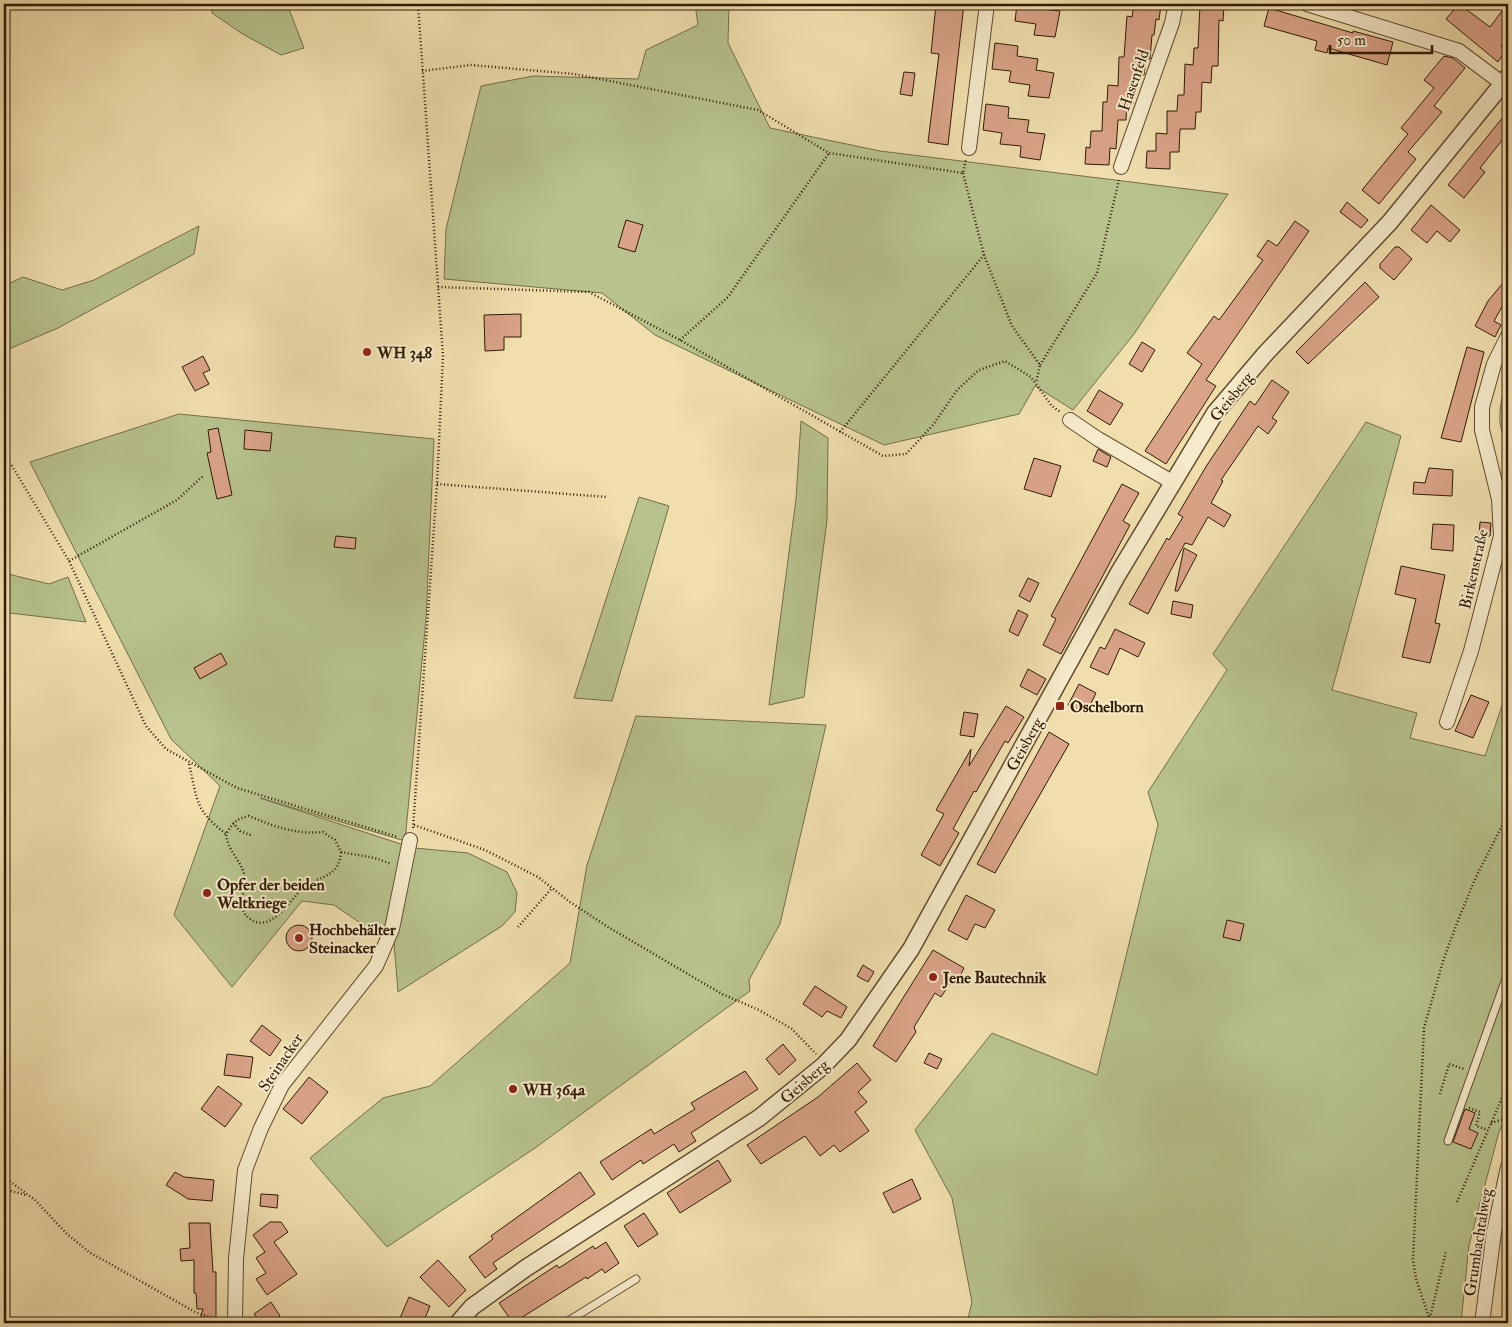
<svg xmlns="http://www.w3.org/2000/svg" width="1512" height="1327" font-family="'IM FELL Double Pica',serif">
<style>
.green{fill:#b7c28c;stroke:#746e48}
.building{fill:#d9a387;stroke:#311b05}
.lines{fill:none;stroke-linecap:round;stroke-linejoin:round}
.service-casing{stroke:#614c2f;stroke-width:9}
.minor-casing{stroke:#614c2f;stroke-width:16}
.tertiary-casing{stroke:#614c2f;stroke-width:19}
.path{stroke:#311b05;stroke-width:2.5;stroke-dasharray:1 2.5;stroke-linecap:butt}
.service{stroke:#f5eaca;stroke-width:7}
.minor{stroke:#f5eaca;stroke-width:14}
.tertiary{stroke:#f5eaca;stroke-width:16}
.poi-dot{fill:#8f2418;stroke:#f5eaca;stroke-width:2}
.labels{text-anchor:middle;stroke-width:4;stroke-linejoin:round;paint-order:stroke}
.street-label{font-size:16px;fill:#311b05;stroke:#f5eaca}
.poi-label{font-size:16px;font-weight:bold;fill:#311b05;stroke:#f5eaca;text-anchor:start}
</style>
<rect width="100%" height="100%" fill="#f0dead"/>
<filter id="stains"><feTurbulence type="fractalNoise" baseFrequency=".004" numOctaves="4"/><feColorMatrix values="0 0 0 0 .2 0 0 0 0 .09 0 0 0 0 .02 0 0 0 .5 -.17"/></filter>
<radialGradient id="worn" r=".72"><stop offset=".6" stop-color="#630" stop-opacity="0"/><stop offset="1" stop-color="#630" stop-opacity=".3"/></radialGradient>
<g class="green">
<polygon points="212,4 287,4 304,48 281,55 241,33 212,13"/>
<polygon points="695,4 729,4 728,43 770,128 880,151 1228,194 1134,334 1073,410 1035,386 1019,414 884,445 655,335 602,293 444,279 446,229 481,86 533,76 638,79 646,50 698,25"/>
<polygon points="199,226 194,254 58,328 4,351 4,286 23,277 62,290 94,280"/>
<path d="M1508 376V442C1493 425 1502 396 1508 376Z"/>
<polygon points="179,414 434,439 426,619 405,841 260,798 404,845 382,938 334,905 302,901 232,987 174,915 220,786 171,739 30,462"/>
<polygon points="801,421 828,438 827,520 804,697 769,705 796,499"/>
<polygon points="1366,422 1401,436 1332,690 1417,713 1410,738 1485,756 1508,688 1508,1113 1499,1132 1469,1245 1461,1323 967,1323 972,1302 952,1198 915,1130 992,1033 1097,1075 1158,825 1148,792 1227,670 1213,654"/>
<polygon points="639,497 669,506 612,701 574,698"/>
<polygon points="4,573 49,584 68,577 86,622 10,613 4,618"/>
<polygon points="636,716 826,725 780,924 749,980 750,991 535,1148 387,1247 310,1158 383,1098 430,1086 570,963 587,865"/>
<polygon points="415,848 468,853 507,872 517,893 515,912 502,926 398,992 394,943"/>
</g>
<g class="building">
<polygon points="936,4 964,4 948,145 928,142 939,54 931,53"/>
<polygon points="1017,4 1043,4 1042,9 1060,11 1055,37 1034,35 1036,24 1015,21"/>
<polygon points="1134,4 1161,4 1159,20 1156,19 1154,35 1152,35 1150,59 1146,59 1144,75 1135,75 1133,104 1127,103 1126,120 1118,120 1116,149 1110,148 1109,165 1085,164 1086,147 1090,148 1091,131 1102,131 1103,102 1107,102 1108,85 1118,86 1119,57 1124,57 1127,16 1132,17"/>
<polygon points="1459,4 1490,27 1502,11 1508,16 1508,37 1501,46 1506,50 1498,62 1446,19"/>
<polygon points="1200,5 1224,6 1223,21 1219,20 1218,66 1212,66 1211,83 1202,82 1201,112 1196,112 1195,129 1180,129 1179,152 1170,152 1170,169 1146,168 1147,151 1156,151 1156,133 1167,134 1167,111 1177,111 1178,95 1184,95 1185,64 1193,65 1194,48 1198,48"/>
<polygon points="1269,8 1353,33 1353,31 1393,42 1387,65 1328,48 1327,53 1315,50 1317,41 1264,26"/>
<polygon points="995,43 1018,46 1017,56 1038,59 1036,70 1054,73 1049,98 1028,96 1030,85 1009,82 1011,71 992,69"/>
<polygon points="1444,56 1453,58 1465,68 1434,106 1442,112 1408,152 1416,159 1379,204 1362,190 1408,134 1401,128 1434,88 1424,80"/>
<polygon points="904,72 915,73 912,96 900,94"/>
<polygon points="986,104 1009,107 1008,118 1029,120 1027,132 1045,134 1040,160 1020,157 1021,146 1000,144 1002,133 983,130"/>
<polygon points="1508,111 1508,144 1503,139 1480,168 1485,172 1464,198 1448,185"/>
<polygon points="1347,202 1368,220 1361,228 1340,212"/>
<polygon points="1431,205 1460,230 1450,242 1437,231 1427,243 1411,230"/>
<polygon points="626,220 643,225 635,252 618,247"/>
<polygon points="1295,221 1309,231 1206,380 1216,386 1166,464 1145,451 1202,364 1187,353 1214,316 1219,320 1263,260 1257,256 1268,240 1277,246"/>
<polygon points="1395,247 1399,247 1412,259 1394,280 1380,268 1380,264"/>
<polygon points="1508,277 1508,296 1494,321 1501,325 1495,337 1475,326 1488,301"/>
<polygon points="1365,282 1379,297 1308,364 1296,352"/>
<polygon points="521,314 521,337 504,337 504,350 485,351 484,315"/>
<polygon points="1142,342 1155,350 1142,372 1129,364"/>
<polygon points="1467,347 1484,352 1461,442 1441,438"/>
<polygon points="203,356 210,370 203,373 209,384 195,391 182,367"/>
<polygon points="1272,380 1289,392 1272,418 1277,421 1268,434 1258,426 1221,480 1223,481 1211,503 1231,515 1224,527 1208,517 1192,545 1185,543 1148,614 1129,604 1167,538 1169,540 1183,517 1178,514 1207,465 1250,401 1255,405"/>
<polygon points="1099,390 1123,404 1110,425 1087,411"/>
<polygon points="218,428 232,495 217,499 207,453 211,452 208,430"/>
<polygon points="245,430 272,433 270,451 244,449"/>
<polygon points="1098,449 1111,457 1107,467 1093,461"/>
<polygon points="1034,458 1061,466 1051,497 1024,489"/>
<polygon points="1429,468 1453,470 1452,496 1413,494 1414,482 1425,483"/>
<polygon points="1122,484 1139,493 1123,521 1130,525 1061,654 1043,645 1056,619 1051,616"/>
<polygon points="1480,522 1491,523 1490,536 1479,536"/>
<polygon points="1433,524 1454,525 1453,551 1431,549"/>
<polygon points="336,536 356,538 355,549 334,547"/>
<polygon points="1184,548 1197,555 1178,591 1175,591"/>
<polygon points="1401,566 1445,575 1435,623 1440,624 1430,663 1402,657 1416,599 1395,594"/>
<polygon points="1028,578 1039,583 1030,602 1019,596"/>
<polygon points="1173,601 1193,605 1191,618 1171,614"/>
<polygon points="1018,610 1028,615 1018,636 1009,631"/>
<polygon points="1115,629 1145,643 1138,657 1120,648 1108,675 1090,667 1100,647 1105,649"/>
<polygon points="221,653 227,664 200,679 194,668"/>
<polygon points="1028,669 1046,679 1037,695 1020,686"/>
<polygon points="1079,684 1096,693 1086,714 1068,705"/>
<polygon points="1471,695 1489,702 1473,738 1455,731"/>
<polygon points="1006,706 1024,717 1008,743 1005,741 976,792 974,791 953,829 959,833 940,866 921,855 944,814 936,810 971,749 969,766"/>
<polygon points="964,712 978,714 974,737 960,735"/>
<polygon points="1049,732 1069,744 995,873 977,864"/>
<polygon points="966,895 995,910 985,928 975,924 967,940 948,930"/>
<polygon points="1227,920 1244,924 1240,941 1223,937"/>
<circle cx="299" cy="938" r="13"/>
<polygon points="933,950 964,968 959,978 955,976 941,997 935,993 914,1027 916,1032 896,1062 873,1046"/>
<polygon points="863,965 874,972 868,982 857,976"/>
<polygon points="815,986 847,1007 841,1018 827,1011 822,1017 803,1004"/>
<polygon points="262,1025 281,1040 270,1056 250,1041"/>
<polygon points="783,1044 796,1060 779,1075 766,1059"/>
<polygon points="929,1053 942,1059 937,1069 924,1063"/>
<polygon points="227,1054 253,1057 250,1078 224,1075"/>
<polygon points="857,1063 871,1080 858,1092 867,1102 855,1112 869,1131 840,1152 834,1145 820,1156 805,1136 761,1164 747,1145 818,1097"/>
<polygon points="745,1071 758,1089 691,1133 696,1141 679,1152 674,1144 643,1164 641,1160 612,1180 600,1162 651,1129 654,1134 695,1109 691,1103"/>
<polygon points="309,1077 328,1092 302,1124 283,1109"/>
<polygon points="218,1086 242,1104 225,1127 201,1109"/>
<polygon points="1465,1109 1475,1113 1469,1129 1478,1133 1471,1149 1453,1142"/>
<polygon points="718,1160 731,1181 680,1213 667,1193"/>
<polygon points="175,1172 184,1177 214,1180 212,1201 188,1199 166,1185"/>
<polygon points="580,1172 595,1194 493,1263 497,1269 485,1278 469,1257 493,1239 491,1236"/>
<polygon points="912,1179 921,1199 893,1213 883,1193"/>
<polygon points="261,1194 278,1195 277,1208 260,1206"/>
<polygon points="644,1213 658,1234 638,1247 624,1226"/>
<polygon points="270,1222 281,1222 288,1232 274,1242 297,1274 267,1295 256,1279 266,1273 256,1258 265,1252 253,1235"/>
<polygon points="189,1223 210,1223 213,1272 216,1272 216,1323 199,1323 203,1309 197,1309 196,1293 194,1293 194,1260 181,1261 180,1249 190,1248"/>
<polygon points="606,1242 619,1263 605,1273 602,1269 587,1279 586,1277 513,1323 499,1303 557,1265 559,1268 593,1246 595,1249"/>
<polygon points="438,1260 466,1290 449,1307 420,1277"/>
<polygon points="409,1297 430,1306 423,1323 412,1323 400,1318"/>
<polygon points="271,1302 280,1316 276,1319 279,1323 261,1323 254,1314"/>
</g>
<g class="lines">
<g class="service-casing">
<g id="service">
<polyline points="1448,1141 1508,973"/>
<polyline points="565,1323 636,1279"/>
</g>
</g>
<g class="minor-casing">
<g id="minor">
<polyline points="1307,4 1459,51 1503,84"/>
<polyline points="969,148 987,4"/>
<polyline points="1121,167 1172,23 1176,4"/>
<polyline points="1070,420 1098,439 1172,482"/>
<polyline points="1447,722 1471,651 1501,536 1499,499 1482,430 1482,407 1494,364 1508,336"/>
<polyline points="235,1323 236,1259 245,1170 261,1128 282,1085 376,966 392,929 410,840"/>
<polyline points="1482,1323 1494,1232 1508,1167"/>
</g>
</g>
<g class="tertiary-casing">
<polyline id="tertiary" points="458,1323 472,1307 526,1268 759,1118 823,1066 848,1040 911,949 1118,574 1215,413 1266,353 1390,222 1508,77"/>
</g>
<g class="path">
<polyline points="422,71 471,65 574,74 758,110 829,153 963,173 966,159"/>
<polyline points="963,173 984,255 1012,326 1040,365 1036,383"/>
<polyline points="438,287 589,292 680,340 883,456 906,454 933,425 957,390 979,370 1005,361 1031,377 1051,405 1060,412"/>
<polyline points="680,340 728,297 829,153"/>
<polyline points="1040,365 1097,273 1119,180"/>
<polyline points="840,432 984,255"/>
<polyline points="4,458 12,466 69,561 146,726 166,749 237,788 398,837"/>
<polyline points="437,484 607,497"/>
<polyline points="69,561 177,500 204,475"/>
<path d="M189 764C198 801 194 809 226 834"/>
<polyline points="233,823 240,831 253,836"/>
<polyline points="414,825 485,850 538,877 570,902 608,927 722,994 759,1010 792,1029 816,1054"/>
<polyline points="413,828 437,484 443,356 418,4"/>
<path d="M341 852C339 879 318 875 302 889 290 900 271 934 250 919 236 909 245 893 245 879 244 863 228 853 226 834 232 824 237 818 249 816 273 826 296 835 323 832L335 840 341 852 375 858 391 864"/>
<polyline points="518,927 552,888"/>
<polyline points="1440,1094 1449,1064 1464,1069"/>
<polyline points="1469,1108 1480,1112 1476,1126 1488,1130"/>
<polyline points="1491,1123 1508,1118"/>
<polyline points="4,1177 35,1200 67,1234 89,1252 195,1312 223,1322"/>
<polyline points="4,1189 26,1195"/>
<polyline points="1457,1202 1508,1084"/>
<polyline points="1430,1318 1446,1251"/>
<polyline points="1431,1323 1416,1279 1413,1259 1424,1028 1444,958 1459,918 1476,877 1508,814"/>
</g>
<use href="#service" class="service"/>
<use href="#minor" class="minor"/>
<use href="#tertiary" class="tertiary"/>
</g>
<g class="poi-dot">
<circle cx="367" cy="352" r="5"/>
<rect x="1055" y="701" width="10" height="10" rx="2.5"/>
<circle cx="207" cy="893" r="5"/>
<circle cx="299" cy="938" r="5"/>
<circle cx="933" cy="977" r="5"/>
<circle cx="513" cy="1089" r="5"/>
</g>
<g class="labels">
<g class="street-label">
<text transform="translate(1133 80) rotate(-71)" y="6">Hasenfeld</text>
<text transform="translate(1231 396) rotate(-51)" y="6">Geisberg</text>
<text transform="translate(1473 569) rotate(-77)" y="6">Birkenstraße</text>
<text transform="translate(1024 744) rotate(-61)" y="6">Geisberg</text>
<text transform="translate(280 1062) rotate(-56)" y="6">Steinacker</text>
<text transform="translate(804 1081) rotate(-41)" y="6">Geisberg</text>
<text transform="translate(1477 1242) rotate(-81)" y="6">Grumbachtalweg</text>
</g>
<g class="poi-label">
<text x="377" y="358">WH 348</text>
<text x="1070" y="712">Oschelborn</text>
<text x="217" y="890">Opfer der beiden<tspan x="217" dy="18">Weltkriege</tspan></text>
<text x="309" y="935">Hochbehälter<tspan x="309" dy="18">Steinacker</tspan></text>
<text x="943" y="983">Jene Bautechnik</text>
<text x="523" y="1095">WH 364a</text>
</g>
</g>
<rect width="1512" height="1327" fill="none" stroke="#f0dead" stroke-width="20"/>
<rect x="5" y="5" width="1502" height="1317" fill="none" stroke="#311b05" stroke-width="2.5"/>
<rect x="10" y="10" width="1492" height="1307" fill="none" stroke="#311b05"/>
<path d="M1330 45v8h102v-8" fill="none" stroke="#311b05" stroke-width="2.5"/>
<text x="1337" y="45" font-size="15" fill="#311b05" stroke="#f5eaca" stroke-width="4" paint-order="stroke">50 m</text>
<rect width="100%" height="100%" filter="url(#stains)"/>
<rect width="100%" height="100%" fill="url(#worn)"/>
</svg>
